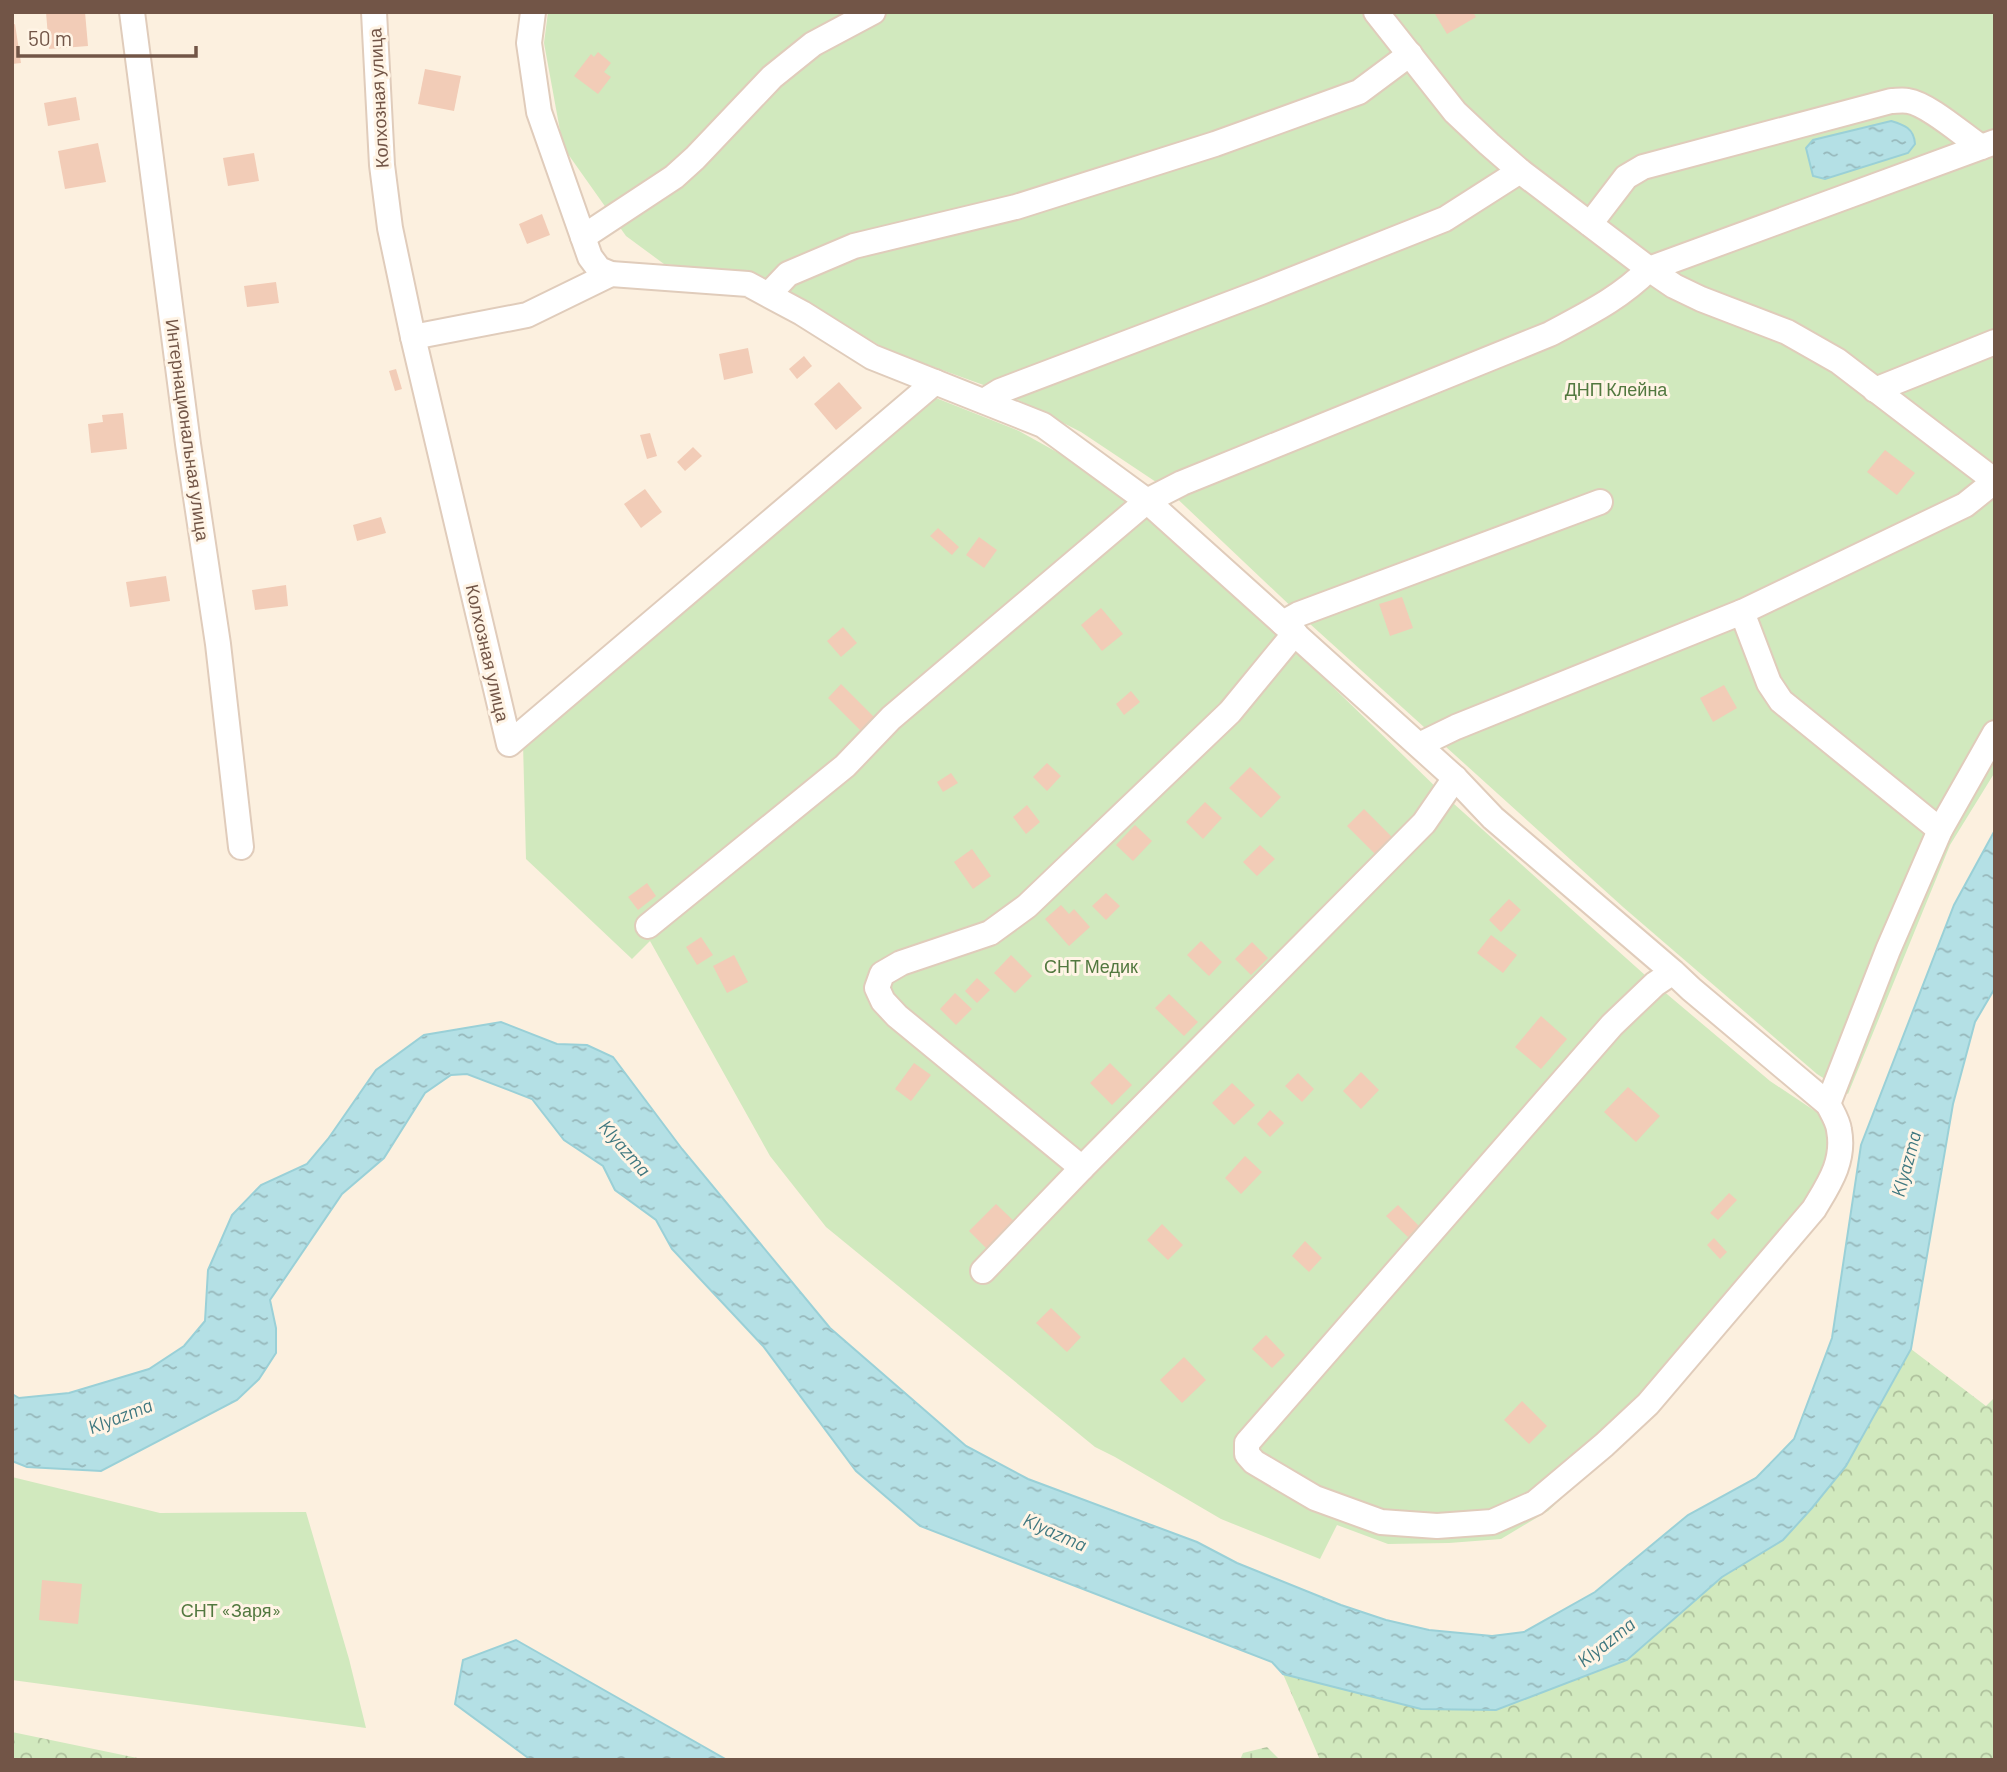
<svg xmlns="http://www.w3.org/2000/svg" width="2007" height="1772" font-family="Barlow,sans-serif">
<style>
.forest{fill:url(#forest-crowns)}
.wetland{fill:url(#wetland-marsh)}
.garden{fill:#d1e9be}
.water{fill:url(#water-ripples);stroke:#9ad0d7;stroke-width:2}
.building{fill:#f2ccb7}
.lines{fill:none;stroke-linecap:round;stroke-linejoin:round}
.street-casing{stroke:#e0ccbb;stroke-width:28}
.street{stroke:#fff;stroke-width:24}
.labels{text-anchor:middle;stroke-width:6;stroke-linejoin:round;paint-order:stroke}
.street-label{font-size:18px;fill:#725547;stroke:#fff4e5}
.park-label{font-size:18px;fill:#52783f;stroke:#fff4e5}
.water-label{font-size:19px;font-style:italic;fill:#3e777f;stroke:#fff4e5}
</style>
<defs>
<pattern id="forest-crowns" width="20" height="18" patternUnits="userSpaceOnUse" patternTransform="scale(1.75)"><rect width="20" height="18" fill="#d1e9be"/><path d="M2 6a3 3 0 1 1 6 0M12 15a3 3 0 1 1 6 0" fill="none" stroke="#aec09c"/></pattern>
<pattern id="wetland-marsh" width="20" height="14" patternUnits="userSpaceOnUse" patternTransform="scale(1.75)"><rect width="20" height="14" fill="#d1e9be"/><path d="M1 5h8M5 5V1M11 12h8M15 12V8" fill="none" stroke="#aec09c"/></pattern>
<pattern id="water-ripples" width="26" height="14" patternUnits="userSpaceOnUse" patternTransform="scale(1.75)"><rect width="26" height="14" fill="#b4e0e5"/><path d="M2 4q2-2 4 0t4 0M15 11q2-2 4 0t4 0" fill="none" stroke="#97b8bb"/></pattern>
</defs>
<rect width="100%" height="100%" fill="#fcf0df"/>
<g class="forest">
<polygon points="1911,1349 1986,1406 1995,1397 1995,1760 1320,1760 1283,1674 1421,1709 1496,1710 1627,1660 1722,1577 1783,1540 1846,1466"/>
<polygon points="12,1732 147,1760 12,1760"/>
</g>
<polygon class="wetland" points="1267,1747 1280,1760 1240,1760 1243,1753"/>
<g class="garden">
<polygon points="548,12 1995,12 1995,772 1950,845 1848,1094 1817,1074 1623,907 1299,614 1168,490 1081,432 1000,391 887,350 802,299 753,273 664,264 626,236 563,147 544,43"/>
<polygon points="931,396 1019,431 1082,466 1147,518 1299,654 1444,795 1655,984 1770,1081 1815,1111 1852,1139 1660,1408 1548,1511 1501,1539 1449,1543 1388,1544 1337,1525 1320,1559 1221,1519 1115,1457 1095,1447 826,1227 770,1156 650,941 632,959 526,859 523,743"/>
<polygon points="12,1477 160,1513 306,1512 349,1659 366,1728 12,1680"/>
</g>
<g class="water">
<path d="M1891 121C1904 125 1914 128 1915 144L1908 153 1825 179 1813 176 1806 148 1813 140Z"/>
<polygon points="1995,830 1995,988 1975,1022 1953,1104 1911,1349 1846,1466 1812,1508 1783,1540 1722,1577 1627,1660 1496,1710 1421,1709 1283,1674 1272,1662 920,1526 856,1471 763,1346 672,1249 656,1220 615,1190 603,1166 564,1140 532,1099 467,1074 451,1075 425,1093 384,1158 342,1194 270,1300 276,1328 276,1353 259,1379 237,1400 101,1471 27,1467 12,1461 12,1394 19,1398 69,1393 149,1369 184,1346 205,1321 208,1270 232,1215 261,1185 307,1164 328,1139 376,1070 424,1035 501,1022 557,1044 587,1045 613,1057 682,1149 830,1328 966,1446 1028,1479 1197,1542 1237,1563 1341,1605 1386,1620 1429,1630 1492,1636 1524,1632 1595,1592 1688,1515 1756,1478 1794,1439 1832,1338 1861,1145 1954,905"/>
<polygon points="516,1640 727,1760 531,1760 455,1704 463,1660"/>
</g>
<g class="building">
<polygon points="46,12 85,12 88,46 49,49"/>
<polygon points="1438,12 1473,12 1476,17 1447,34 1435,14"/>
<polygon points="15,24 21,63 12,64 12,25"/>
<polygon points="598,52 611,63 604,72 611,77 598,94 574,76 591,54 594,57"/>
<polygon points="425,69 461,76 454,111 418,104"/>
<polygon points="76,97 80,120 48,126 44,103"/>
<polygon points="98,143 106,182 65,189 58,151"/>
<polygon points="254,153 259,181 228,186 223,158"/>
<polygon points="542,214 550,235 527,244 519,224"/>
<polygon points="276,282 279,303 247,307 244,286"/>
<polygon points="748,348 753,373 724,380 719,354"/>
<polygon points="804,356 812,366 797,379 789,369"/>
<polygon points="396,369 402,389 395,391 389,371"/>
<polygon points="839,382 862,408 836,430 814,404"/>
<polygon points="123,413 127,449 91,453 88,424 103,422 102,415"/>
<polygon points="650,433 657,456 647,459 640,435"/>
<polygon points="693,447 702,456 685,471 677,462"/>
<polygon points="1885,450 1915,473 1897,495 1867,472"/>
<polygon points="645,489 662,512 641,528 624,504"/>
<polygon points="381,517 386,533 357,541 353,525"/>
<polygon points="938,528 959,547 952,555 930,536"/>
<polygon points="979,537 997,550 984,568 966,555"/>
<polygon points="166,576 170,601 130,607 126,582"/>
<polygon points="286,585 288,606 255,610 252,590"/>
<polygon points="1402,597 1413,628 1390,636 1379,604"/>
<polygon points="1101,608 1123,634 1102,651 1081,625"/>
<polygon points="843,627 857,643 841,657 827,641"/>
<polygon points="841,684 877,720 864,734 828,698"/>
<polygon points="1724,685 1737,708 1713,722 1700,698"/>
<polygon points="1131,691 1140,702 1124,715 1116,704"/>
<polygon points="1047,763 1061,776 1047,791 1033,777"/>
<polygon points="1250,767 1281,797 1261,818 1229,788"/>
<polygon points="951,773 958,783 943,792 937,782"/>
<polygon points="1205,802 1222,818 1203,839 1186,822"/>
<polygon points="1027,805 1040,822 1026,834 1013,817"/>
<polygon points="1364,809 1394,839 1377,856 1347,826"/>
<polygon points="1135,825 1152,841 1133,861 1116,845"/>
<polygon points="1260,845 1275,859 1257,876 1243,862"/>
<polygon points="972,849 991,876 973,889 954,862"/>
<polygon points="647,883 656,896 638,910 628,897"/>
<polygon points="1106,893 1120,906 1106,920 1092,906"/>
<polygon points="1509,899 1521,910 1501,932 1489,920"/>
<polygon points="1061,905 1069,914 1074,909 1090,927 1069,946 1045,919"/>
<polygon points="1491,935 1517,955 1503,973 1477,953"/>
<polygon points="701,937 713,955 697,965 686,947"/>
<polygon points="1201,941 1222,962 1209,976 1187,955"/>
<polygon points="1252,942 1268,958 1251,975 1235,959"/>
<polygon points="734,955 748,982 727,993 713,966"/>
<polygon points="1011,955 1032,976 1015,993 994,973"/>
<polygon points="977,978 990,990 977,1003 965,991"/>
<polygon points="955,993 972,1009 956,1025 940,1009"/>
<polygon points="1169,994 1198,1022 1184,1036 1155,1008"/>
<polygon points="1541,1016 1567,1039 1541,1069 1515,1047"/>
<polygon points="914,1063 931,1075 911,1101 895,1089"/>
<polygon points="1110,1063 1132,1085 1112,1105 1090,1083"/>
<polygon points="1361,1072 1379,1090 1361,1109 1343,1091"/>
<polygon points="1298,1073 1314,1089 1302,1102 1285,1086"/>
<polygon points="1232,1083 1255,1105 1234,1125 1212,1103"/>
<polygon points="1628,1087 1660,1116 1636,1142 1604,1112"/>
<polygon points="1270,1110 1284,1123 1270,1137 1257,1124"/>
<polygon points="1245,1156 1262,1172 1241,1194 1225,1178"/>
<polygon points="1729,1193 1737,1200 1718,1220 1710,1213"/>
<polygon points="996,1204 1017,1224 990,1252 969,1231"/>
<polygon points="1398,1205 1419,1226 1408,1237 1386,1216"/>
<polygon points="1162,1224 1183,1245 1168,1260 1147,1240"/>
<polygon points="1714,1238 1727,1252 1720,1259 1707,1245"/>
<polygon points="1305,1241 1322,1258 1309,1272 1292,1256"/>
<polygon points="1051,1308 1081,1337 1067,1352 1036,1323"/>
<polygon points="1266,1335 1285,1355 1272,1368 1252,1349"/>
<polygon points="1184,1357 1206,1380 1182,1403 1160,1380"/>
<polygon points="1522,1401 1547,1426 1529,1444 1504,1420"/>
<polygon points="42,1580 82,1584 78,1624 39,1620"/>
</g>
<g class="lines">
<g class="street-casing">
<g id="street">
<polyline points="132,12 188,444 218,644 241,847"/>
<polyline points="374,12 382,165 390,228 413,337 509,744 935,382"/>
<path d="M533 12 529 43 539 112 590 257 599 269 611 274 748 284 802 313 872 357 1043 425 1147 501 1455 778 1493 818 1673 972 1691 989 1828 1104C1832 1112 1838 1121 1839 1130 1845 1161 1829 1184 1814 1209L1648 1404 1604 1445 1535 1503 1492 1522 1437 1526 1381 1522 1315 1498 1254 1462 1247 1454V1443L1612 1025 1655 984 1673 972"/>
<polyline points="1376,12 1455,112 1489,144 1520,171 1649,269 1674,286 1701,299 1787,332 1838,361 1995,481"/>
<path d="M1590 224 1626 177 1643 167 1891 101C1896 101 1903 100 1908 101 1928 104 1963 135 1981 147"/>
<polyline points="583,237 674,177 695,158 772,77 813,44 873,12"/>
<polyline points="769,294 788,274 854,246 1016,207 1215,144 1359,92 1410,54"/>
<polyline points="413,337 527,315 611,274"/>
<polyline points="1875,390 1995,342"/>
<polyline points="984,401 1000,391 1261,292 1445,219 1520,171"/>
<polyline points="1742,612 1769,683 1781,701 1940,830"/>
<polyline points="1283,623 1299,614 1600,502"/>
<polyline points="1419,745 1456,727 1742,612 1965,505 1995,481"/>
<path d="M648 926 845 766 891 718 1147 501 1182 483 1550 334C1587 314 1619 299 1649 269L1995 142"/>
<polyline points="1828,1104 1888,950 1940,830 1995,733"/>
<polyline points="1082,1168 897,1016 883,1001 877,988 882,974 901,963 990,933 1027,906 1230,712 1295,633"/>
<polyline points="983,1271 1082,1168 1424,823 1455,778"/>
</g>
</g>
<use href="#street" class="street"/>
</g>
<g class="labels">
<g class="street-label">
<text transform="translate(379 98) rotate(-93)" y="6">Колхозная улица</text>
<text transform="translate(187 430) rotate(82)" y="6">Интернациональная улица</text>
<text transform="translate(487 653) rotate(77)" y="6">Колхозная улица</text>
</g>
<g class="park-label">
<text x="1616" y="396">ДНП Клейна</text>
<text x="1091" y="973">СНТ Медик</text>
<text x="231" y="1617">СНТ «Заря»</text>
</g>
<g class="water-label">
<text transform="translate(625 1148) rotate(49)" y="7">Klyazma</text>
<text transform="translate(1906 1164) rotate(-75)" y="7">Klyazma</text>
<text transform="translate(120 1416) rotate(-21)" y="7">Klyazma</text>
<text transform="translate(1055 1532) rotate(24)" y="7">Klyazma</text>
<text transform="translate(1606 1642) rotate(-38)" y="7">Klyazma</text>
</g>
</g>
<rect width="2007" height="1772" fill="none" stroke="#725547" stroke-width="28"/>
<path d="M18 46v10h178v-10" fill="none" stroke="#725547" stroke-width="3.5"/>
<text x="28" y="46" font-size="21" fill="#725547" stroke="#fff4e5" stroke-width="5" paint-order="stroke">50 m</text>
</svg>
